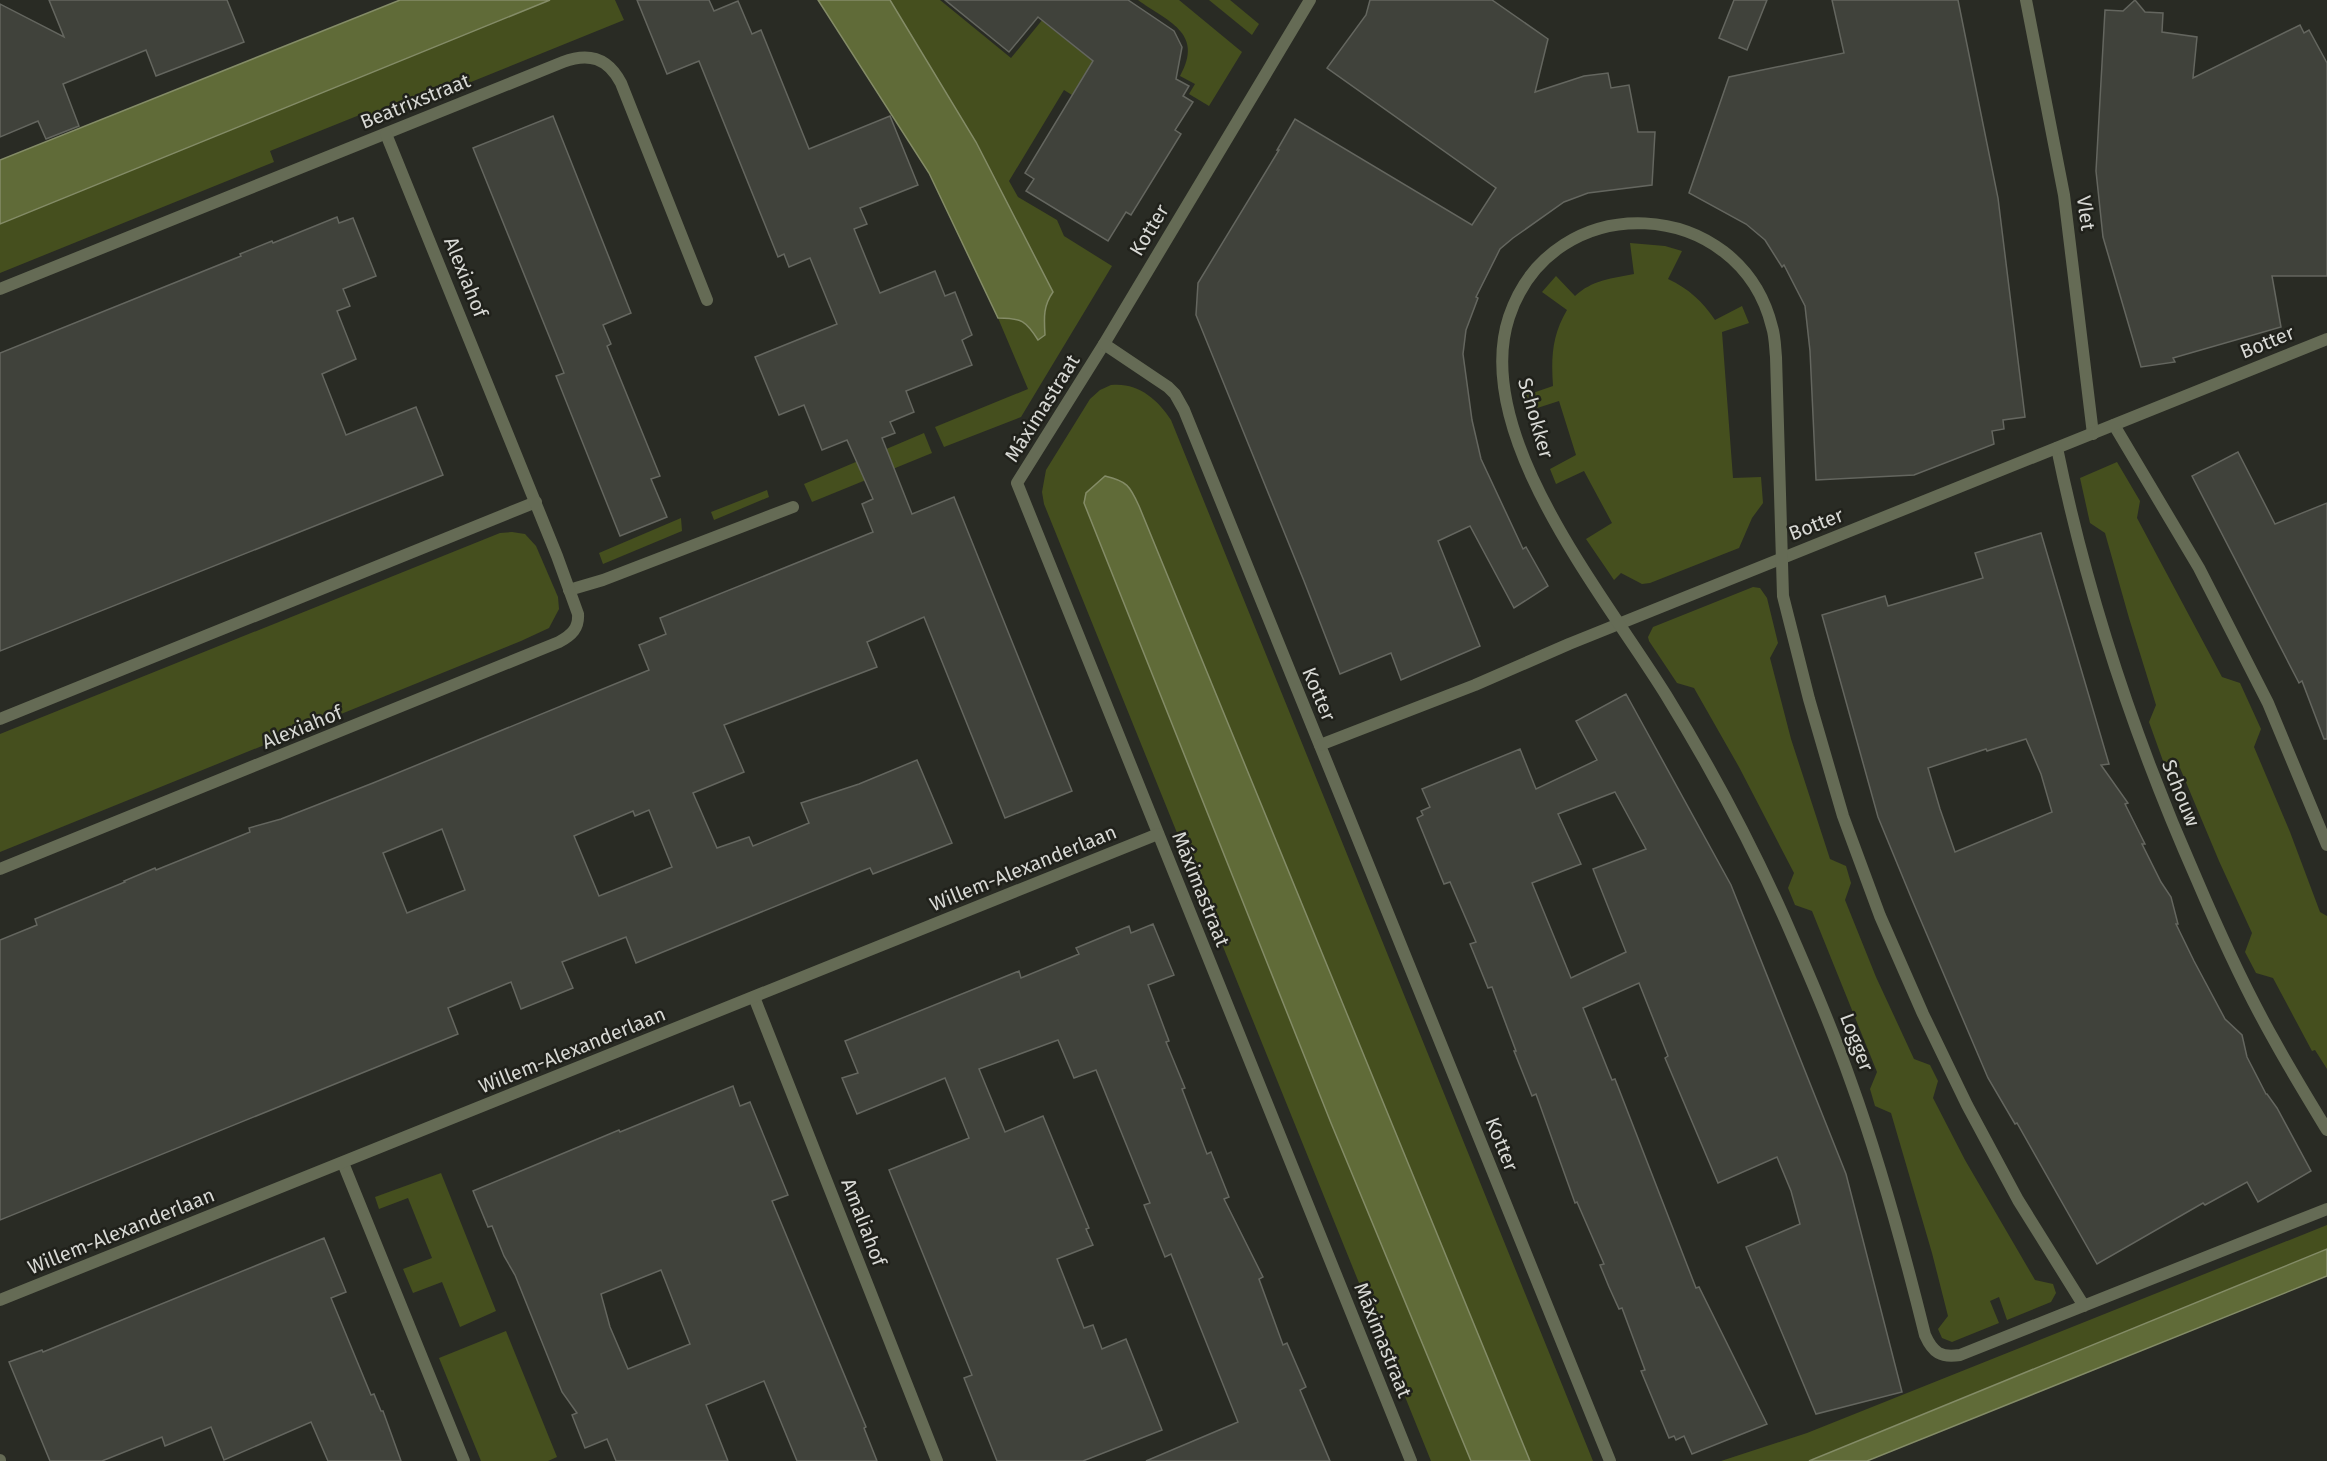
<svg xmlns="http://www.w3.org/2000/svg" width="2327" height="1461" font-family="'Fira Sans',sans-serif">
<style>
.green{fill:#454f1e}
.water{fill:#606b38;stroke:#848c67;stroke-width:1.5}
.building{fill:#40423b;stroke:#64665f;stroke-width:1.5;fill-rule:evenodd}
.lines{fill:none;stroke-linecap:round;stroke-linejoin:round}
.street{stroke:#656b55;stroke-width:12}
.labels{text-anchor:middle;stroke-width:5;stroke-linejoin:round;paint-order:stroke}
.street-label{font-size:20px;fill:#d8d9d5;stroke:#20211b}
</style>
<rect width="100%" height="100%" fill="#292b24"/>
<g class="green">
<polygon points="550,0 615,0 624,20 372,122 367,112 270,151 274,162 0,273 0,224"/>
<path d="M890 0H940L1011 58 1043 19 1046 24 1093 61 1072 95 1064 90 1009 181 1018 197 1057 220 1064 236 1112 266 1021 417 944 447 935 427 1028 389 998 318C1024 318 1024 321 1038 340L1045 335 1044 314 1047 301Z"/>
<path d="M1138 0H1179L1242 52 1209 106 1189 94 1195 84 1180 76C1205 32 1166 21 1138 0Z"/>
<polygon points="1209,0 1230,0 1259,24 1252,35"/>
<path d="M1630 243 1665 246 1682 251 1668 279C1689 289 1702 301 1715 320L1742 306 1749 323 1722 332 1733 478 1761 477 1763 503 1752 518 1739 548 1650 583 1642 584 1621 573 1614 580 1586 539 1612 523 1584 471 1556 484 1550 469 1576 455 1559 401 1528 411 1524 396 1553 386C1551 358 1552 335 1567 310L1542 292 1556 276 1575 296C1592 280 1613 278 1634 274Z"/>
<path d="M1111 385C1137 382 1158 399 1171 420L1593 1461H1530L1139 506C1130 487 1127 481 1106 476L1086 493 1084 503 1331 1123 1471 1461H1431L1044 504 1042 492 1046 470 1090 399 1100 390Z"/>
<polygon points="924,433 932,453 812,502 804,484"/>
<polygon points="2117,462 2140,501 2137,518 2222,677 2240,683 2261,729 2254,747 2290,832 2320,912 2327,916 2327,1069 2315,1050 2312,1051 2273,978 2256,973 2245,952 2252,933 2219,861 2180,768 2163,761 2149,722 2156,705 2129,618 2105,533 2090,523 2080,478"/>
<polygon points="767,490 769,497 714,520 711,512"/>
<polygon points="681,518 682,531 603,564 599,553"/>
<polygon points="512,532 525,534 536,546 558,597 559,609 549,628 521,641 0,852 0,734 500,533"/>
<polygon points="1753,587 1760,588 1767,598 1778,643 1770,658 1791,739 1830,859 1846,866 1851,883 1845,900 1876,977 1914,1059 1930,1065 1938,1081 1933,1098 1965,1160 2035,1280 2053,1284 2056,1293 2051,1302 2007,1320 1999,1297 1990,1301 1999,1323 1952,1342 1942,1338 1938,1329 1948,1316 1932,1253 1891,1113 1875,1106 1870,1089 1877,1072 1812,911 1795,905 1788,888 1794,873 1739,767 1694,688 1677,683 1649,641 1648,637 1653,627"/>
<polygon points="441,1173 496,1311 460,1327 442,1282 413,1293 403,1269 432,1258 408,1198 379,1209 375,1197"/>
<polygon points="2327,1225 2327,1249 1816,1458 1809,1461 1721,1461 1807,1433"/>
<polygon points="506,1331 557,1457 548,1461 481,1461 439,1358"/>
</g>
<g class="water">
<polygon points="400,0 550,0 0,224 0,160"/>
<path d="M818 0H890L976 142 1053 292C1043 306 1044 318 1045 335L1038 340C1026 321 1022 318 998 318L929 173Z"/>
<path d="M1105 476C1127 481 1130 486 1139 506L1530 1461H1471L1331 1123 1084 503 1086 493Z"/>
<polygon points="2327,1249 2327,1276 1867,1461 1809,1461"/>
</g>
<g class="building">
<polygon points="49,0 227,0 244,42 156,76 146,50 63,84 79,126 46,139 38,121 0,137 0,4 64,37"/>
<path d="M637 0H709L714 11 738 1 752 34 761 30 809 149 890 116 918 185 860 208 867 224 854 229 880 293 935 271 945 296 955 292 972 335 962 340 972 365 906 391 914 412 890 422 895 433 882 438 912 514 954 497 1072 791 1005 818 924 617 867 642 877 667 724 725 744 772 693 793 717 848 749 837 753 846 809 823 801 803 859 784 917 760 952 843 873 874 870 868 857 873 636 963 626 937 562 962 573 988 521 1009 511 982 448 1008 458 1034 0 1220V940L37 925 35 919 125 882 124 881 155 868 156 870 250 832 249 828 281 819 373 783 649 670 639 645 666 634 660 618 873 532 862 504 873 499 847 440 822 450 804 405 779 415 755 357 837 324 810 258 789 267 784 254 778 257 699 61 667 74ZM649 810 672 867 599 896 574 836 633 811 635 816ZM442 829 465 890 407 913 383 853Z"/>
<polygon points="945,0 1128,0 1174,31 1182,47 1176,79 1189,86 1183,96 1193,102 1175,130 1181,134 1131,215 1126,212 1108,241 1026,191 1034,179 1025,173 1093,61 1038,17 1009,52"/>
<polygon points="1370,0 1492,0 1548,39 1535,92 1584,76 1608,73 1611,88 1629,85 1638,132 1655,132 1652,185 1588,193 1564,202 1513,238 1500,249 1476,297 1478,298 1466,330 1463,354 1472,420 1481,459 1523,549 1526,547 1548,586 1514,608 1470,526 1438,541 1480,646 1401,680 1391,653 1340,674 1304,581 1196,315 1198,283 1279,150 1277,150 1295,119 1472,225 1496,188 1327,68 1366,15"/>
<polygon points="1734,0 1767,0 1747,50 1719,38"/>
<polygon points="1832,0 1958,0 1998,198 2025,417 2003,420 2004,429 1992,431 1994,444 1914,475 1816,480 1810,351 1805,306 1784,265 1782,267 1765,240 1746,224 1689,193 1729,77 1844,53"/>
<polygon points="2135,0 2145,12 2163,13 2162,32 2197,37 2193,78 2300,25 2304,33 2309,30 2327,63 2327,276 2272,276 2281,327 2173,358 2175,362 2141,367 2103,237 2096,171 2105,10 2123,11"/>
<polygon points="553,116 631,313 603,325 611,344 607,346 660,476 651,479 667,517 620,536 556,376 564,373 473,148"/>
<polygon points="337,217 339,223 353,218 376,276 343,289 350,306 337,311 356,359 322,374 346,435 416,407 443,475 0,651 0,353 241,256 240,254 272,241 273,243"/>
<polygon points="2238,452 2275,524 2327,503 2327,739 2324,739 2302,681 2299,683 2192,476"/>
<path d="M2041 533 2109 764 2101 765 2128 803 2125 804 2145 844H2142L2161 882 2171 897 2178 924H2176L2194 961 2225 1019 2242 1035 2247 1057 2266 1094H2267L2277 1108 2311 1171 2258 1202 2247 1182 2205 1205 2203 1203 2097 1264 2017 1123 2015 1124 1988 1078 1913 902 1878 817 1822 615 1885 596 1888 606 1983 578 1975 553ZM2026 739 2041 774 2052 812 1955 852 1940 809 1928 768 1986 749 1987 751Z"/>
<path d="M1626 694 1731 885 1846 1174 1902 1392 1816 1414 1746 1247 1800 1224 1791 1191 1777 1157 1718 1183 1665 1058 1668 1056 1639 983 1583 1008 1612 1080 1615 1079 1696 1288 1699 1287 1767 1424 1692 1454 1684 1436 1676 1440 1674 1436 1669 1438 1641 1371 1645 1370 1622 1308 1619 1309 1609 1287 1600 1265 1604 1264 1577 1202 1575 1203 1536 1094 1532 1096 1514 1051H1516L1492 987 1488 988 1470 944 1476 942 1450 882 1444 884 1417 818 1423 815 1421 811 1430 807 1422 789 1520 749 1536 789 1597 760 1576 721ZM1615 792 1646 849 1593 869 1626 952 1571 978 1532 883 1581 864 1558 814Z"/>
<polygon points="1153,924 1174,975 1148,985 1169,1041 1166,1042 1185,1088 1182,1089 1207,1154 1211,1152 1229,1197 1224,1199 1263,1277 1259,1279 1283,1345 1287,1343 1306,1387 1300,1390 1330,1461 1146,1461 1238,1422 1171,1254 1165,1257 1144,1205 1150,1203 1096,1070 1074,1078 1058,1040 979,1069 1005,1132 1043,1116 1089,1228 1086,1229 1093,1245 1057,1259 1084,1328 1093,1325 1102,1349 1126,1339 1162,1430 1083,1461 997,1461 964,1378 972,1375 889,1170 969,1138 945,1078 857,1114 842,1078 858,1073 845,1041 1019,971 1021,978 1079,954 1076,948 1129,926 1131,933"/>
<path d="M733 1086 740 1106 750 1102 788 1195 772 1201 866 1427 864 1428 877 1461H797L764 1381 706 1405 728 1461H616L607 1439 585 1448 572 1415 577 1413 562 1392 515 1275 504 1256 492 1226 488 1227 473 1191 619 1130 620 1132ZM661 1270 690 1344 628 1369 610 1327 601 1294Z"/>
<polygon points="324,1238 346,1292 331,1298 371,1395 374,1394 381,1411 383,1411 401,1461 328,1461 311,1422 224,1460 211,1427 165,1446 162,1437 102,1461 50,1461 9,1362 42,1350 43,1352"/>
</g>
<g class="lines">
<g class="street">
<polyline points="1310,0 1104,344 1017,483 1411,1461"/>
<polyline points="2026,0 2064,195 2093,434"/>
<path d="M0 289 563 62C589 52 608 58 621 83L707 300"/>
<polyline points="1104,344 1168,387 1175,394 1184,410 1610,1461"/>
<polyline points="2114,425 2199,568 2268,703 2327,845"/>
<path d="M2057 448C2088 599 2135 740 2197 880 2220 934 2245 989 2274 1040 2291 1071 2309 1100 2327 1130"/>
<polyline points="569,590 603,580 793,507"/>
<polyline points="0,719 536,502"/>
<polyline points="1320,745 1475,685 1569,644 2327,339"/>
<path d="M0 869 559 642C572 635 579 628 578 614L557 556 386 134"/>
<polyline points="754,997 937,1461"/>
<polyline points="343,1163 464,1461"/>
<polyline points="0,1300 1158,834"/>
<path d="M2084 1306 2018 1200 1967 1105 1923 1014 1880 916 1843 816 1809 699 1783 596 1776 357C1775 347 1775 336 1772 327 1740 196 1553 185 1509 317 1470 435 1607 599 1666 695 1709 765 1749 839 1783 915 1807 970 1831 1025 1851 1082 1881 1165 1904 1250 1925 1335 1933 1353 1941 1358 1960 1355L2327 1209"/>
<polyline points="0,1460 0,1461"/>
</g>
</g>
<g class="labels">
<g class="street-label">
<text transform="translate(415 101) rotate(-22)" y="7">Beatrixstraat</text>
<text transform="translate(2086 213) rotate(82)" y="7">Vlet</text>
<text transform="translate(1149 230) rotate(-59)" y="7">Kotter</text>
<text transform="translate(466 277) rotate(68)" y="7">Alexiahof</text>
<text transform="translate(2267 342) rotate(-22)" y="7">Botter</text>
<text transform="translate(1042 408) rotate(-58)" y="7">Máximastraat</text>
<text transform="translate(1536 418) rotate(74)" y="7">Schokker</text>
<text transform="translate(1816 524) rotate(-21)" y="7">Botter</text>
<text transform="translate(1319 694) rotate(67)" y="7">Kotter</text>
<text transform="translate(302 727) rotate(-22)" y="7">Alexiahof</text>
<text transform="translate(2181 793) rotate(68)" y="7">Schouw</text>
<text transform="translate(1023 868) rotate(-22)" y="7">Willem-Alexanderlaan</text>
<text transform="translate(1201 889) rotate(68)" y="7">Máximastraat</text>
<text transform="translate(1857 1042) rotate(69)" y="7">Logger</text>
<text transform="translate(572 1050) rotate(-22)" y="7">Willem-Alexanderlaan</text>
<text transform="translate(1502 1144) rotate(68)" y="7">Kotter</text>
<text transform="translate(864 1222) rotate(69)" y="7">Amaliahof</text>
<text transform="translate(121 1231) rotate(-22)" y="7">Willem-Alexanderlaan</text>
<text transform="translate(1383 1340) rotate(68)" y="7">Máximastraat</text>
</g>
</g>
</svg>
